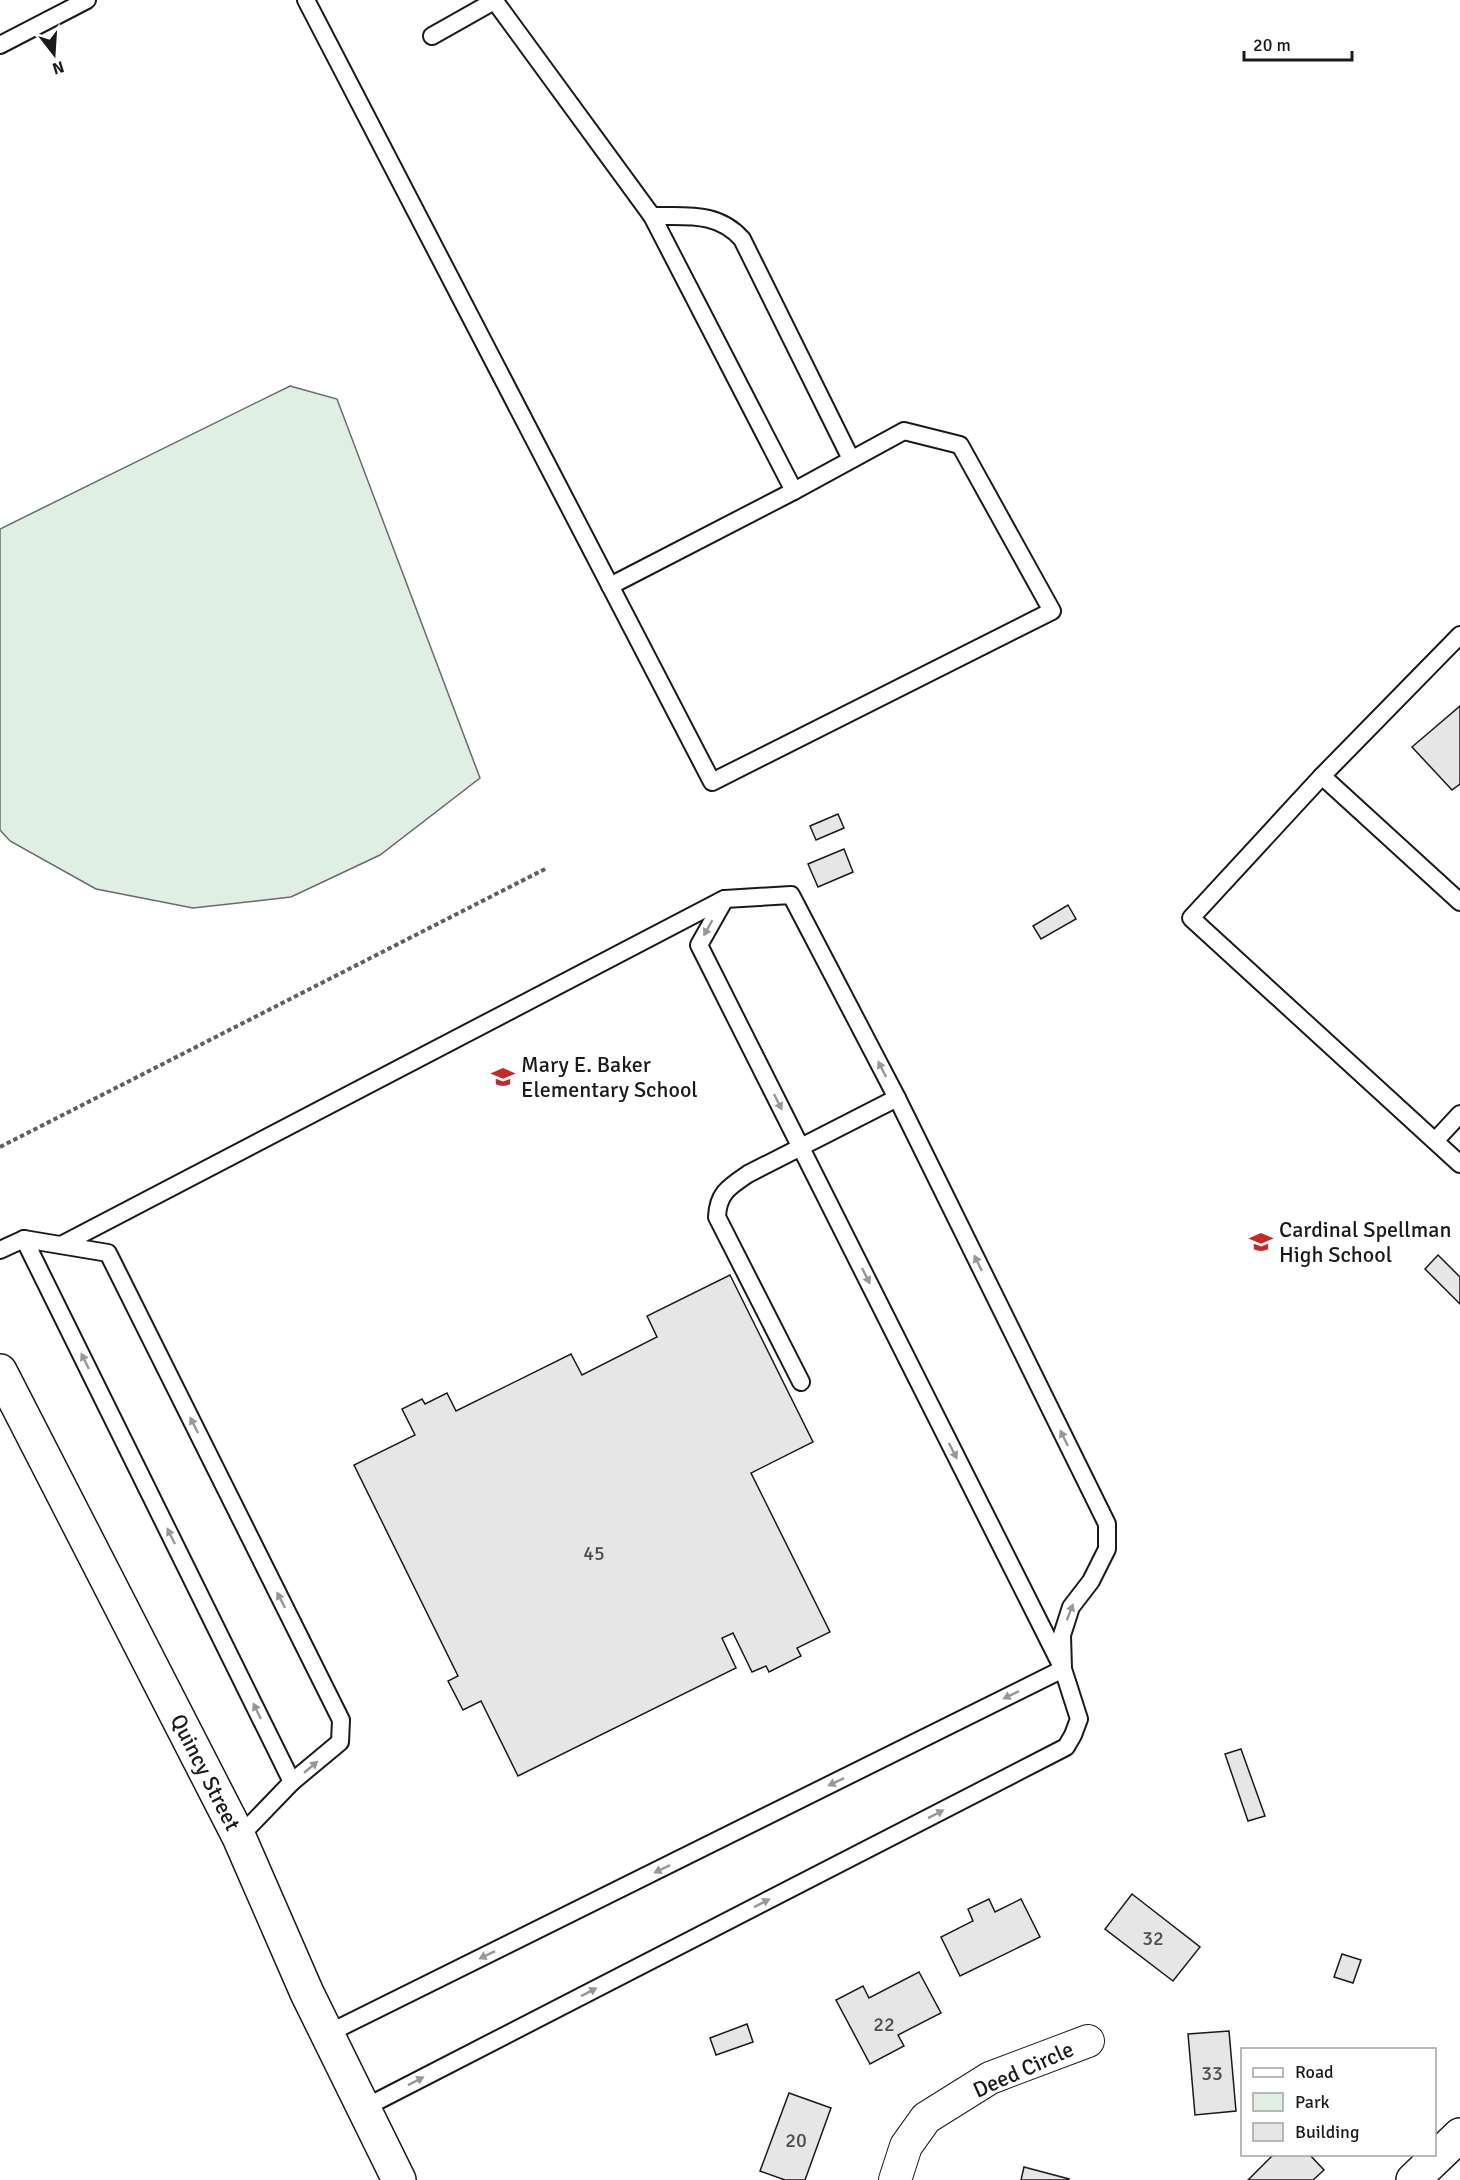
<svg xmlns="http://www.w3.org/2000/svg" width="1460" height="2180" font-family="Signika,sans-serif">
<style>
.green{fill:#e0efe3;stroke:#6a6a6a;stroke-width:1.5}
.building{fill:#e6e6e6;stroke:#1a1a1a;stroke-width:1.5}
.lines{fill:none;stroke-linecap:round;stroke-linejoin:round}
.lane-casing{stroke:#1a1a1a;stroke-width:20}
.street-casing{stroke:#1a1a1a;stroke-width:34}
.secondary-casing{stroke:#1a1a1a;stroke-width:36}
.path{stroke:#5f5f5f;stroke-width:4;stroke-dasharray:4.5 3;stroke-linecap:butt}
.lane{stroke:#fff;stroke-width:16}
.street{stroke:#fff;stroke-width:32}
.secondary{stroke:#fff;stroke-width:33}
.oneway{fill:#989898}
.labels{text-anchor:middle;stroke-width:4.5;stroke-linejoin:round;paint-order:stroke}
.number-label{font-size:20px;fill:#4d4d4d}
.poi-label{font-size:22px;fill:#1a1a1a;stroke:#fff;text-anchor:start}
.street-label{font-size:22px;fill:#1a1a1a;stroke:#fff}
</style>
<rect width="100%" height="100%" fill="#fff"/>
<polygon class="green" points="290,386 337,399 480,778 380,855 291,897 193,908 96,889 10,841 0,830 0,529"/>
<g class="building">
<polygon points="1460,706 1460,784 1452,790 1412,747"/>
<polygon points="838,814 844,828 816,840 810,826"/>
<polygon points="844,849 853,872 818,887 808,864"/>
<polygon points="1068,905 1076,919 1041,939 1033,926"/>
<polygon points="1438,1255 1460,1277 1460,1304 1425,1269"/>
<polygon points="730,1275 813,1442 751,1473 830,1632 797,1648 801,1656 769,1672 766,1666 752,1672 733,1633 722,1638 736,1668 518,1776 481,1701 463,1710 448,1681 458,1676 354,1465 415,1435 402,1409 422,1399 425,1404 447,1393 456,1411 571,1354 582,1375 657,1337 647,1316"/>
<polygon points="1241,1749 1265,1816 1248,1821 1225,1754"/>
<polygon points="1132,1894 1200,1947 1173,1981 1105,1929"/>
<polygon points="989,1899 995,1912 1021,1899 1040,1937 960,1976 941,1937 973,1921 968,1909"/>
<polygon points="1342,1954 1361,1960 1353,1983 1334,1977"/>
<polygon points="919,1972 941,2013 898,2035 904,2046 870,2064 836,2000 863,1986 869,1998"/>
<polygon points="747,2024 753,2042 716,2055 710,2038"/>
<polygon points="1229,2031 1236,2111 1195,2115 1188,2034"/>
<polygon points="789,2093 831,2108 805,2180 785,2180 760,2171"/>
<polygon points="1274,2154 1309,2154 1324,2170 1313,2180 1248,2180"/>
<polygon points="1024,2167 1069,2179 1068,2180 1021,2180"/>
</g>
<g class="lines">
<g class="lane-casing">
<g id="lane">
<polyline points="306,0 712,782 1052,611 960,445 904,431 794,491 652,216 494,0"/>
<polyline points="432,36 494,1"/>
<polyline points="0,45 87,0"/>
<path d="M652 216C686 217 717 211 742 239L851 459"/>
<polyline points="610,586 794,491"/>
<polyline points="1322,776 1460,635"/>
<polyline points="1460,902 1322,776 1191,918 1460,1164"/>
<polyline points="1435,1141 1460,1114"/>
<polyline points="24,1239 292,1782"/>
<polyline points="61,1245 724,899"/>
<polyline points="0,1250 24,1239 108,1253 341,1720 340,1742 292,1782 239,1837"/>
<path d="M801 1382 717 1217C718 1193 729 1187 748 1174L897 1098"/>
<polyline points="327,2034 1063,1669"/>
<polyline points="364,2108 1066,1747 1073,1735 1079,1719 1063,1669 699,945 725,899 791,895 897,1098 1107,1524 1107,1549 1091,1581 1071,1607 1062,1635 1063,1669"/>
</g>
</g>
<g class="street-casing">
<polyline id="street" points="895,2180 906,2146 926,2118 990,2078 1088,2041"/>
</g>
<g class="secondary-casing">
<g id="secondary">
<polyline points="0,1371 239,1837 307,1993 399,2180"/>
<polyline points="1413,2180 1460,2135"/>
</g>
</g>
<polyline class="path" points="0,1147 547,868"/>
<use href="#lane" class="lane"/>
<use href="#street" class="street"/>
<use href="#secondary" class="secondary"/>
</g>
<defs><path id="oneway-solid" d="M-6-.8H1V-3.2L6.5 0L1 3.2V.8H-6Z" transform="scale(1.5)"/></defs>
<g class="oneway">
<use href="#oneway-solid" transform="translate(708 928) rotate(119)"/>
<use href="#oneway-solid" transform="translate(882 1069) rotate(-117)"/>
<use href="#oneway-solid" transform="translate(778 1102) rotate(63)"/>
<use href="#oneway-solid" transform="translate(978 1263) rotate(-116)"/>
<use href="#oneway-solid" transform="translate(866 1276) rotate(63)"/>
<use href="#oneway-solid" transform="translate(85 1361) rotate(-116)"/>
<use href="#oneway-solid" transform="translate(194 1425) rotate(-117)"/>
<use href="#oneway-solid" transform="translate(1064 1438) rotate(-116)"/>
<use href="#oneway-solid" transform="translate(953 1451) rotate(63)"/>
<use href="#oneway-solid" transform="translate(171 1536) rotate(-116)"/>
<use href="#oneway-solid" transform="translate(281 1600) rotate(-117)"/>
<use href="#oneway-solid" transform="translate(1070 1612) rotate(-69)"/>
<use href="#oneway-solid" transform="translate(1011 1695) rotate(154)"/>
<use href="#oneway-solid" transform="translate(257 1711) rotate(-116)"/>
<use href="#oneway-solid" transform="translate(311 1767) rotate(-40)"/>
<use href="#oneway-solid" transform="translate(836 1782) rotate(154)"/>
<use href="#oneway-solid" transform="translate(936 1814) rotate(-27)"/>
<use href="#oneway-solid" transform="translate(662 1869) rotate(154)"/>
<use href="#oneway-solid" transform="translate(762 1903) rotate(-27)"/>
<use href="#oneway-solid" transform="translate(487 1955) rotate(154)"/>
<use href="#oneway-solid" transform="translate(589 1992) rotate(-27)"/>
<use href="#oneway-solid" transform="translate(416 2081) rotate(-27)"/>
</g>
<defs>
<g id="school-bare" transform="scale(1.8)"><path d="M0-5L7-2L0 1L-7-2ZM-4 1L0 2.5L4 1V4Q0 6-4 4Z" fill="#c62828" stroke="#fff" stroke-width="2.5" paint-order="stroke"/></g>
</defs>
<g fill-rule="evenodd">
<use href="#school-bare" x="503" y="1077"/>
<use href="#school-bare" x="1261" y="1242"/>
</g>
<g class="labels">
<g class="number-label">
<text x="594" y="1560">45</text>
<text x="1153" y="1945">32</text>
<text x="884" y="2031">22</text>
<text x="1212" y="2080">33</text>
<text x="796" y="2147">20</text>
</g>
<g class="poi-label">
<text x="521" y="1072">Mary E. Baker<tspan x="521" dy="25">Elementary School</tspan></text>
<text x="1279" y="1237">Cardinal Spellman<tspan x="1279" dy="25">High School</tspan></text>
</g>
<g class="street-label">
<text transform="translate(206 1772) rotate(63)" y="8">Quincy Street</text>
<text transform="translate(1023 2069) rotate(-24)" y="8">Deed Circle</text>
</g>
</g>
<rect x="1241" y="2048" width="195" height="108" fill="#ffffff" stroke="#a3a3a3" stroke-width="1.5"/>
<rect x="1253" y="2068" width="30" height="9" fill="#ffffff" stroke="#a3a3a3" stroke-width="1.5"/>
<text x="1295" y="2078" font-size="18" fill="#1a1a1a">Road</text>
<rect x="1253" y="2093" width="30" height="18" fill="#e0efe3" stroke="#a3a3a3" stroke-width="1.5"/>
<text x="1295" y="2108" font-size="18" fill="#1a1a1a">Park</text>
<rect x="1253" y="2123" width="30" height="18" fill="#e6e6e6" stroke="#a3a3a3" stroke-width="1.5"/>
<text x="1295" y="2138" font-size="18" fill="#1a1a1a">Building</text>
<g transform="translate(54 54) rotate(163)" stroke="#ffffff" stroke-width="4.5" paint-order="stroke">
<path d="M0-4.5L10 22L0 15L-10 22Z" fill="#1a1a1a"/>
<text y="-9" font-size="16" font-weight="bold" text-anchor="middle" fill="#1a1a1a">N</text>
</g>
<path d="M1244 51v9h108v-9" fill="none" stroke="#1a1a1a" stroke-width="3"/>
<text x="1253" y="51" font-size="18" fill="#1a1a1a" stroke="#ffffff" stroke-width="4.5" paint-order="stroke">20 m</text>
</svg>
